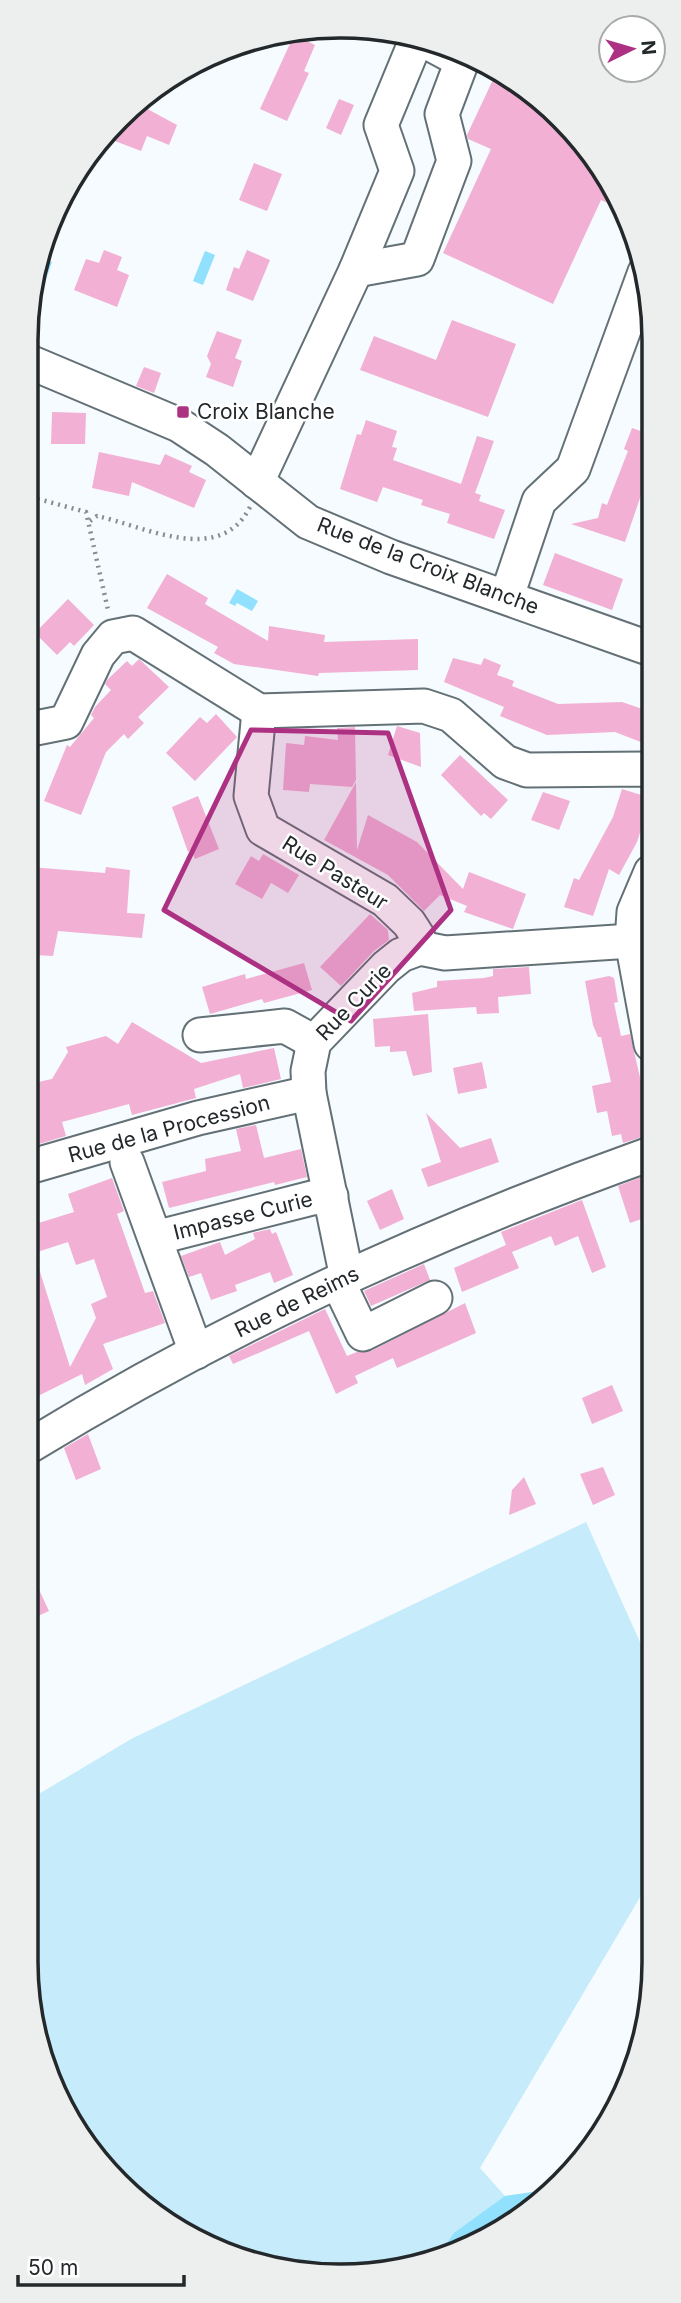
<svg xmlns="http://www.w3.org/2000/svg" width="681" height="2303" font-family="Inter,sans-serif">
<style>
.green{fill:#c6ebfa}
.water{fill:#90e0fe}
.building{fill:#f1b0d4;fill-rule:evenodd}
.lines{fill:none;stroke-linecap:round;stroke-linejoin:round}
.minor-casing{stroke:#637075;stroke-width:37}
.path{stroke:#878c8f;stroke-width:4.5;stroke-dasharray:2 5;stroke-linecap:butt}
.minor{stroke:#fff;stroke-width:33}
.marked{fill:#ad3182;fill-opacity:0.2;stroke:#ad3182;stroke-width:5;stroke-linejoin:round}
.poi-dot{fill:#ad3182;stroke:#fff;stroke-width:2.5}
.labels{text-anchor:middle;stroke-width:5;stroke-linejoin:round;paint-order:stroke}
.poi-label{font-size:21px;fill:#23282b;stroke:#fff;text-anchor:start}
.street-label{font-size:21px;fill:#23282b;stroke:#fff}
.rim{fill:none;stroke:#23282b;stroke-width:3.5}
</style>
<rect width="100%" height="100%" fill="#f5fbfe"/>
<polygon class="green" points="586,1522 649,1662 649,1882 480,2168 505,2196 461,2247 422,2266 320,2276 202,2245 105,2170 50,2082 26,1962 27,1801 133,1738"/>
<g class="water">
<polygon points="205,251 215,255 203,285 193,281"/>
<polygon points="41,259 52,262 41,294 32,291 32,280"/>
<polygon points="237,589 258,601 252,611 237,603 235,606 229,603"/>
<polygon points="546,2190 550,2191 531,2212 435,2260 454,2233 505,2196"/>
</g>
<g class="building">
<polygon points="294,35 315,45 304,71 309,73 287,121 260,109"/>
<polygon points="498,69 577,133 625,211 601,200 553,304 443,253 491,149 468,139 467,135"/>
<polygon points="339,99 354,105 341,135 326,128"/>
<polygon points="140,105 177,125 169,145 147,136 141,151 107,138"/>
<polygon points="254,163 282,174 267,211 239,200"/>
<polygon points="104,250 122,257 117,270 129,275 117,307 74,290 86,259 99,263"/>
<polygon points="247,250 270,260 253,301 226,290 234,267 239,269"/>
<polygon points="452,320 516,344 488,417 360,370 374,336 436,360"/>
<polygon points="217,331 242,340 235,358 242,361 233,387 206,377 211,364 207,356"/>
<polygon points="144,367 161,373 154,393 136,386"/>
<polygon points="52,412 86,413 85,444 51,444"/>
<polygon points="366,420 397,431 392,447 397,448 393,460 461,484 477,436 494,441 475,493 481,495 479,501 505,510 494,539 447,523 450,514 421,505 423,500 383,487 377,502 340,489 357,434 361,435"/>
<polygon points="632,428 652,435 652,463 625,542 571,524 598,518 602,503 607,505 628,451 624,449"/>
<polygon points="99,452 160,465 165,454 192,466 189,472 206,480 194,508 132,482 129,496 92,488"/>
<polygon points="555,553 623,579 612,610 543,585"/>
<polygon points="167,574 208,598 205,604 268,641 269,626 325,635 324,642 418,639 418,670 319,673 318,676 234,664 214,653 218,647 147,608"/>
<polygon points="68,599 94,625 74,646 70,642 57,655 35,633"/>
<polygon points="453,658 481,665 484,658 501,665 497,675 514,681 512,686 558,704 622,702 651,712 651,746 615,732 547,735 500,716 504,707 444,682"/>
<polygon points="139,659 169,687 138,717 144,723 128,739 124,734 106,752 81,815 44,801 67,745 70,747 94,718 91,715 95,707 111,690 105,684 107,680 127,661 132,666"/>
<polygon points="216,714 237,737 195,781 166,753 200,717 207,723"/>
<polygon points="397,726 420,733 421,767 388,755"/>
<polygon points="355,727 356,780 352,787 310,784 309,792 283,790 286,743 304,745 305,736 338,740 337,728"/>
<polygon points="460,755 508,800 491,819 484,813 481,816 441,775"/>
<polygon points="356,782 357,850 368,815 417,842 463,889 469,872 526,894 513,929 464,912 467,906 440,895 424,911 388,875 324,840"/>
<polygon points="622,789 651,798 637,842 619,875 609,869 593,916 564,907 574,878 579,880 613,817"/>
<polygon points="543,792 570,801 559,830 531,820"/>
<polygon points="198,796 219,849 195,859 191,850 188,852 172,807"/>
<polygon points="263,854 299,875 288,893 271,883 262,899 235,884 251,856 259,861"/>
<polygon points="30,867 105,873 106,867 130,870 127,913 145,914 142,938 58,931 53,956 35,955 36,947 31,947"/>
<polygon points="370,914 388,930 389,940 374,951 341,986 320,967"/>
<polygon points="304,963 312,990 264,1003 262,999 210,1014 202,987 245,974 246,979"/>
<polygon points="529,967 531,994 498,997 499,1013 477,1014 476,1007 414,1011 412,993 437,987 437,981 484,978 493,976 493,969"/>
<polygon points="609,976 614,978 618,1002 614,1003 621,1036 630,1034 645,1099 641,1100 648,1135 623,1143 621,1134 612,1136 607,1111 597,1113 592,1086 611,1082 601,1037 598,1037 593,1025 585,981"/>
<polygon points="428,1014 432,1072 413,1076 406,1051 390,1052 390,1046 375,1047 373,1019"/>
<polygon points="132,1022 201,1063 274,1048 281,1079 243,1088 240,1074 194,1089 196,1098 132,1115 129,1104 62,1122 66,1136 29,1147 29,1084 52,1079 68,1052 66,1047 106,1036 118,1044"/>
<polygon points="482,1062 487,1088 458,1094 453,1068"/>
<polygon points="426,1113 460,1148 491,1138 499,1162 428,1187 421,1169 441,1162"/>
<polygon points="256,1125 264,1158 301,1149 307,1177 275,1185 274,1182 169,1208 162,1182 206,1171 205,1159 241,1151 236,1129"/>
<polygon points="650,1174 650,1216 630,1223 618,1186"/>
<path d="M112 1178 124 1211 117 1214 145 1293 153 1291 165 1323 103 1344 113 1369 85 1385 82 1374 28 1401 29 1226 74 1212 68 1194ZM68 1242 76 1265 94 1259 107 1297 91 1304 96 1318 70 1367 34 1253Z"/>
<polygon points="392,1189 404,1219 380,1230 367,1201"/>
<polygon points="582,1200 606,1267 592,1273 578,1236 555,1246 551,1236 512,1252 519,1268 462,1292 454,1268 506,1245 501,1232"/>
<polygon points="270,1229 272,1234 276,1232 293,1275 274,1283 270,1272 235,1285 237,1291 211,1300 201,1273 189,1277 181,1256 220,1242 225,1255 255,1239 253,1233"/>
<polygon points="424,1264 430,1280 371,1306 364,1291"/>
<polygon points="465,1303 476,1333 397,1368 393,1358 355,1376 358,1383 336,1394 309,1331 233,1364 229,1356 325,1309 347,1356 357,1352 371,1351"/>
<polygon points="612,1385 623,1411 592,1424 582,1398"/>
<polygon points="88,1434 101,1469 76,1480 64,1448"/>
<polygon points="603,1467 615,1495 593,1505 580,1474"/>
<polygon points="524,1477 536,1504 509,1515 512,1490"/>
<polygon points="28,1566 49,1611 27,1621 28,1606"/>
</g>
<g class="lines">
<g class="minor-casing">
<g id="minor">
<polyline points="356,270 417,259 454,161 442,114 462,61 423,40"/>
<polyline points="32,363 179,425 217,450 308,522 391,557 651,649"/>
<polyline points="257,482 356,270 397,171 381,125 417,38"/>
<polyline points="507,596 539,501 573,469 645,272"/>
<polyline points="259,711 251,796 263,829 385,900 409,923 418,937 420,948"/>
<polyline points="31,729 66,722 98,655 113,637 133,633 259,711 424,706 451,715 505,762 527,770 646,769 651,772"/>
<polyline points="420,948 445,953 632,941"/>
<polyline points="200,1035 285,1026 314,1042"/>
<polyline points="651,1044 632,941 634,912 651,872"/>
<polyline points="127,1162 196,1352"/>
<polyline points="29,1167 198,1118 309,1093"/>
<polyline points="155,1238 312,1198 331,1196"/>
<polyline points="347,1278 309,1093 308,1071 314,1042 386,967 401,955 420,948"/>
<polyline points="338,1282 363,1334 435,1298"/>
<path d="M28 1447C224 1327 434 1231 650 1154"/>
</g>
</g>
<g class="path">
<polyline points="31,497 86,512 108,610"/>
<path d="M90 521 97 516C144 526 220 567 250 507"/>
</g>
<use href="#minor" class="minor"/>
</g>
<path class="marked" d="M251 730 388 733 451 910 351 1021 164 910Z"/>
<rect class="poi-dot" x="176" y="405" width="14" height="14" rx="3.5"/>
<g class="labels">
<g class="poi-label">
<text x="197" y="419">Croix Blanche</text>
</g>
<g class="street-label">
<text transform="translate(428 566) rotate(21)" y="7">Rue de la Croix Blanche</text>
<text transform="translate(335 873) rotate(32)" y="7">Rue Pasteur</text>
<text transform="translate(354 1002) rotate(-46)" y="7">Rue Curie</text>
<text transform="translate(169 1129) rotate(-15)" y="7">Rue de la Procession</text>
<text transform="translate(243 1216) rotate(-14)" y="7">Impasse Curie</text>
<text transform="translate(297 1302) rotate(-26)" y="7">Rue de Reims</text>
</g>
</g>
<path d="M0 0H681V2303H0ZM340 38H340A302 302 0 0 1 642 340V1962A302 302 0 0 1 340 2264H340A302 302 0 0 1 38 1962V340A302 302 0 0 1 340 38Z" fill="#edeeee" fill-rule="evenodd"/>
<path class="rim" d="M340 38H340A302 302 0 0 1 642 340V1962A302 302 0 0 1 340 2264H340A302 302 0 0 1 38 1962V340A302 302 0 0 1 340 38Z"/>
<g transform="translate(632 49) rotate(85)"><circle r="33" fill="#ffffff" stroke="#a7a9aa" stroke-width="2"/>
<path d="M0-5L12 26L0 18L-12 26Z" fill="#ad3182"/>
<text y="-10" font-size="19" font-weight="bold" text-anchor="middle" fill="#23282b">N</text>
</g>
<path d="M18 2275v10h166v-10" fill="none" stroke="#23282b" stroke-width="3.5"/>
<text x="28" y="2275" font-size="21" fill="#23282b" stroke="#ffffff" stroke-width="5" paint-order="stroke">50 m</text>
</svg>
